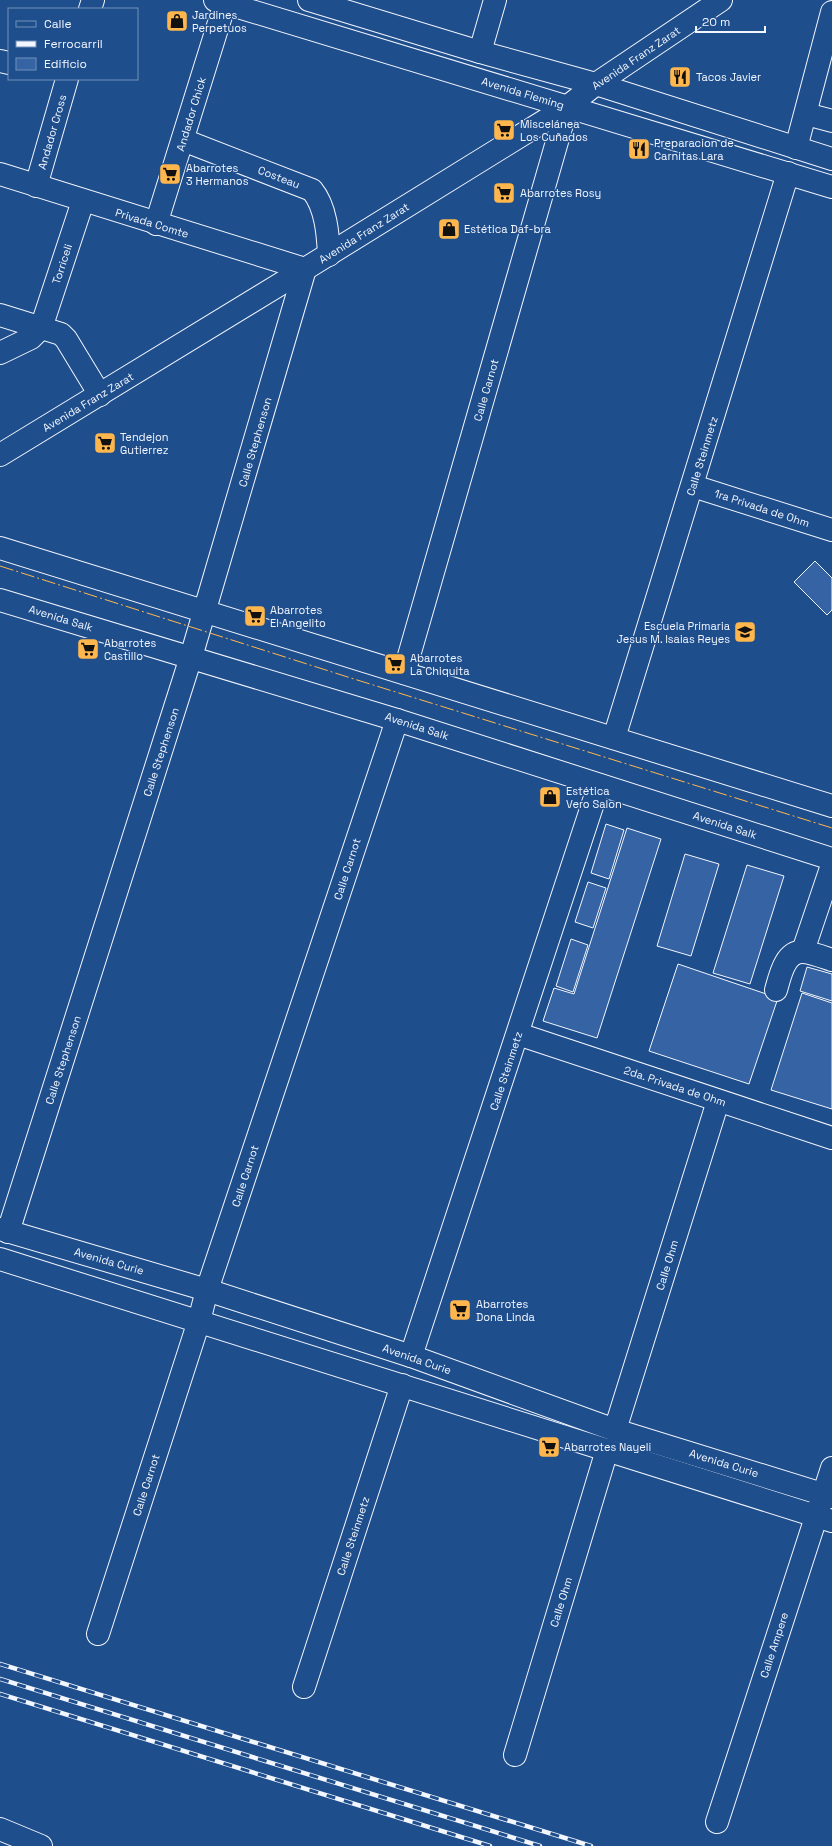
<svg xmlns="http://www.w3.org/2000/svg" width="832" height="1846" font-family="'Space Grotesk',sans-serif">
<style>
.building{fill:#3563a3;stroke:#f2f6ff}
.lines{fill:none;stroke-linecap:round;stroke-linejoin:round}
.minor-casing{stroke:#f2f6ff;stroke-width:24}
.major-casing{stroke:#f2f6ff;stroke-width:24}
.minor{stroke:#1f4e8c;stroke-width:22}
.major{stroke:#1f4e8c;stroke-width:22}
.rail-casing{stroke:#f2f6ff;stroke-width:4.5}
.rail{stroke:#1f4e8c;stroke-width:3;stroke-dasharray:9;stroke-linecap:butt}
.power{stroke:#ffb74d;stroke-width:1;stroke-dasharray:14 3 2 3;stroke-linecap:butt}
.labels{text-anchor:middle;stroke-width:3;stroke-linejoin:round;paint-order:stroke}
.poi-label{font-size:11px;fill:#f2f6ff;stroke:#1f4e8c;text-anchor:start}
.street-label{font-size:11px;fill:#f2f6ff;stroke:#1f4e8c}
</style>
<rect width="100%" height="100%" fill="#1f4e8c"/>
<g class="building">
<polygon points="815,561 832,578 832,610 827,615 794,582"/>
<polygon points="606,824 624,830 609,879 591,873"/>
<polygon points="627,828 661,839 597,1038 543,1021 554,988 574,994"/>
<polygon points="685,854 719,864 691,956 657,946"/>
<polygon points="747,865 784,876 750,984 713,973"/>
<polygon points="588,882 606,888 593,928 575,922"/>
<polygon points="571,939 588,945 573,992 556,986"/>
<polygon points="678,964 778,998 749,1084 649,1051"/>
<polygon points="807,967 832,974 832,1001 800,991"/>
<polygon points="802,993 832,1003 832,1109 771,1090"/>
</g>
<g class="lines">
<g class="minor-casing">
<g id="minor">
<polyline points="215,0 832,187"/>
<polyline points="309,0 480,52 596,84 832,159"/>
<polyline points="90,9 93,0"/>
<polyline points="480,52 495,0"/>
<polyline points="0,61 9,63"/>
<polyline points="806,114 832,121"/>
<path d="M183 140 312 190C326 207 328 234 329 255"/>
<polyline points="796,148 832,12"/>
<polyline points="0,174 305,269 191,657 8,1232"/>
<polyline points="36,186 67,79"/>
<polyline points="156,224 226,0"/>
<polyline points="0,315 61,334 66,339 100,395"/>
<polyline points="0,353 31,338 41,328 83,201"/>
<polyline points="693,486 832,530"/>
<polyline points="404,673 567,107"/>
<polyline points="614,738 788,173"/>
<polyline points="803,951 832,865"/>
<path d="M776 990C780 976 785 950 804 952 813 953 823 957 832 960"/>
<polyline points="518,1034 832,1138"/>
<polyline points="0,1229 207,1290 411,1356 615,1430 832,1497"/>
<polyline points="0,1259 832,1521"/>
<polyline points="411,1356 599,785"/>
<polyline points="615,1430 718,1101"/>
<polyline points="98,1634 199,1321 207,1290 397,720"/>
<polyline points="304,1687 402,1385"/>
<polyline points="515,1755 607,1450"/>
<polyline points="717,1822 832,1468"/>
<polyline points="0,1829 41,1846"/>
</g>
</g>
<g class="major-casing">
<g id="major">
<polyline points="0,455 305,269 567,107 596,84 721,0"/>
<polyline points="0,548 832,806"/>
<polyline points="0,600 397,720 832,859"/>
</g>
</g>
<use href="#minor" class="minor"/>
<use href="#major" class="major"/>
<g class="rail-casing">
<g id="rail">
<polyline points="0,1664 591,1846"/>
<polyline points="0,1679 540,1846"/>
<polyline points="0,1694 490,1846"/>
</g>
</g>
<use href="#rail" class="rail"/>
<polyline class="power" points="0,566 354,679 832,828"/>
</g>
<defs>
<g id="shop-square" transform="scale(1.15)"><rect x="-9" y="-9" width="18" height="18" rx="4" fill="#ffb74d" stroke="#1f4e8c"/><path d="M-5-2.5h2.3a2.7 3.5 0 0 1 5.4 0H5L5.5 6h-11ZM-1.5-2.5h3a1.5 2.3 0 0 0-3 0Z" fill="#111"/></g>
<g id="restaurant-square" transform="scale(1.15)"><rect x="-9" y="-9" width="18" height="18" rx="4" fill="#ffb74d" stroke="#1f4e8c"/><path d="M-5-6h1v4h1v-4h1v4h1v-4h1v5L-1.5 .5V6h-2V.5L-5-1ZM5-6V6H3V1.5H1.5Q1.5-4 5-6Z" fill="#111"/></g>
<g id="supermarket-square" transform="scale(1.15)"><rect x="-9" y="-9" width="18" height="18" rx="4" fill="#ffb74d" stroke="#1f4e8c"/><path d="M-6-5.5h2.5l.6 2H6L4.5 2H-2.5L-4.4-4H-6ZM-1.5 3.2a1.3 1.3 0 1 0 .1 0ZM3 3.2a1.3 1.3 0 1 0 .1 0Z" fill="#111"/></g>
<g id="school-square" transform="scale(1.15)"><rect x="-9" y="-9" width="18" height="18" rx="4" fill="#ffb74d" stroke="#1f4e8c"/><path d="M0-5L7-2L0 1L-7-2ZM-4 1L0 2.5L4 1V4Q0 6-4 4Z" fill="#111"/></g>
</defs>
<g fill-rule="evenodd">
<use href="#shop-square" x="177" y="21"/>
<use href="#restaurant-square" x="680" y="77"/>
<use href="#supermarket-square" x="504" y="130"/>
<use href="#restaurant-square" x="639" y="149"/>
<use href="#supermarket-square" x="170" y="174"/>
<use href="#supermarket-square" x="504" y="193"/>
<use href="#shop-square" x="449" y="229"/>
<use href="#supermarket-square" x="105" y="443"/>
<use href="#supermarket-square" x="255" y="616"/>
<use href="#school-square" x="745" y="632"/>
<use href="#supermarket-square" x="88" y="649"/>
<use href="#supermarket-square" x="395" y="664"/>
<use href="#shop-square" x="550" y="797"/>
<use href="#supermarket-square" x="460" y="1310"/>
<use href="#supermarket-square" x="549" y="1447"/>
</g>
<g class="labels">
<g class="poi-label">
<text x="192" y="19">Jardines<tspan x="192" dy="13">Perpetuos</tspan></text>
<text x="696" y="81">Tacos Javier</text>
<text x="520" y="128">Miscelánea<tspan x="520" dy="13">Los Cuñados</tspan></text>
<text x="654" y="147">Preparacion de<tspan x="654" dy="13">Carnitas Lara</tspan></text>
<text x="186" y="172">Abarrotes<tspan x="186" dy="13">3 Hermanos</tspan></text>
<text x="520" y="197">Abarrotes Rosy</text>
<text x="464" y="233">Estética Daf-bra</text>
<text x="120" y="441">Tendejon<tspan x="120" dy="13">Gutierrez</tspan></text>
<text x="270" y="614">Abarrotes<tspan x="270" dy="13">El Angelito</tspan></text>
<text x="730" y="630" text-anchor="end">Escuela Primaria<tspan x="730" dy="13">Jesus M. Isaias Reyes</tspan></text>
<text x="104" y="647">Abarrotes<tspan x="104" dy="13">Castillo</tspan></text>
<text x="410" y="662">Abarrotes<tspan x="410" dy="13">La Chiquita</tspan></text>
<text x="566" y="795">Estética<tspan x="566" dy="13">Vero Salon</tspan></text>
<text x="476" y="1308">Abarrotes<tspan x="476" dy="13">Dona Linda</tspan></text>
<text x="564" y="1451">Abarrotes Nayeli</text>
</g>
<g class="street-label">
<text transform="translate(636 58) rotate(-34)" y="4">Avenida Franz Zarat</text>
<text transform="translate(523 93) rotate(17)" y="4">Avenida Fleming</text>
<text transform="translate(191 114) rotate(-73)" y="4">Andador Chick</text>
<text transform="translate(52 132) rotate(-74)" y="4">Andador Cross</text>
<text transform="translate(279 177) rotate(21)" y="4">Costeau</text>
<text transform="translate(152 223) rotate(17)" y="4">Privada Comte</text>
<text transform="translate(364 233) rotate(-32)" y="4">Avenida Franz Zarat</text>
<text transform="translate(62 264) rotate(-72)" y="4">Torriceli</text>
<text transform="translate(486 390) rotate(-74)" y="4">Calle Carnot</text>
<text transform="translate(88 402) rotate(-31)" y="4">Avenida Franz Zarat</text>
<text transform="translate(255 442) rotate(-74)" y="4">Calle Stephenson</text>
<text transform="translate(702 456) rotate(-73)" y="4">Calle Steinmetz</text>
<text transform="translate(762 508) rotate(18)" y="4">1ra Privada de Ohm</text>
<text transform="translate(61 618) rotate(17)" y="4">Avenida Salk</text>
<text transform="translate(417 726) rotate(18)" y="4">Avenida Salk</text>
<text transform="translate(161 752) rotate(-72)" y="4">Calle Stephenson</text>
<text transform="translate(725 825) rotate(18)" y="4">Avenida Salk</text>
<text transform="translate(347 869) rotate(-72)" y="4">Calle Carnot</text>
<text transform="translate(63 1060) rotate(-72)" y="4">Calle Stephenson</text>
<text transform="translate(506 1071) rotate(-72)" y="4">Calle Steinmetz</text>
<text transform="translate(675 1086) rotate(18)" y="4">2da. Privada de Ohm</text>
<text transform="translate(245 1176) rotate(-72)" y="4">Calle Carnot</text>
<text transform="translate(109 1261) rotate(16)" y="4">Avenida Curie</text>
<text transform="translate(667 1265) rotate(-73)" y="4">Calle Ohm</text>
<text transform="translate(417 1359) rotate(19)" y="4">Avenida Curie</text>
<text transform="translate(724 1463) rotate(17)" y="4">Avenida Curie</text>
<text transform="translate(146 1485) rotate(-72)" y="4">Calle Carnot</text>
<text transform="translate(353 1536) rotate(-72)" y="4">Calle Steinmetz</text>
<text transform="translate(561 1602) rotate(-73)" y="4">Calle Ohm</text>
<text transform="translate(774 1645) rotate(-72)" y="4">Calle Ampere</text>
</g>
</g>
<rect x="8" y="8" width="130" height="72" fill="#1f4e8c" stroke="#7391ba"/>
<rect x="16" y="21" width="20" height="6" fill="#1f4e8c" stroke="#7391ba"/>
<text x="44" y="28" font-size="12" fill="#f2f6ff">Calle</text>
<rect x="16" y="41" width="20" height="6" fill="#f2f6ff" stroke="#7391ba"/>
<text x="44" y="48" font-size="12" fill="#f2f6ff">Ferrocarril</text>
<rect x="16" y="58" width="20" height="12" fill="#3563a3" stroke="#7391ba"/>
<text x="44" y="68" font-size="12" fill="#f2f6ff">Edificio</text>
<path d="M696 26v6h69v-6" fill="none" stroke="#f2f6ff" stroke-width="2"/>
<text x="702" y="26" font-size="12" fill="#f2f6ff" stroke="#1f4e8c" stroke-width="3" paint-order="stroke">20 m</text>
</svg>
